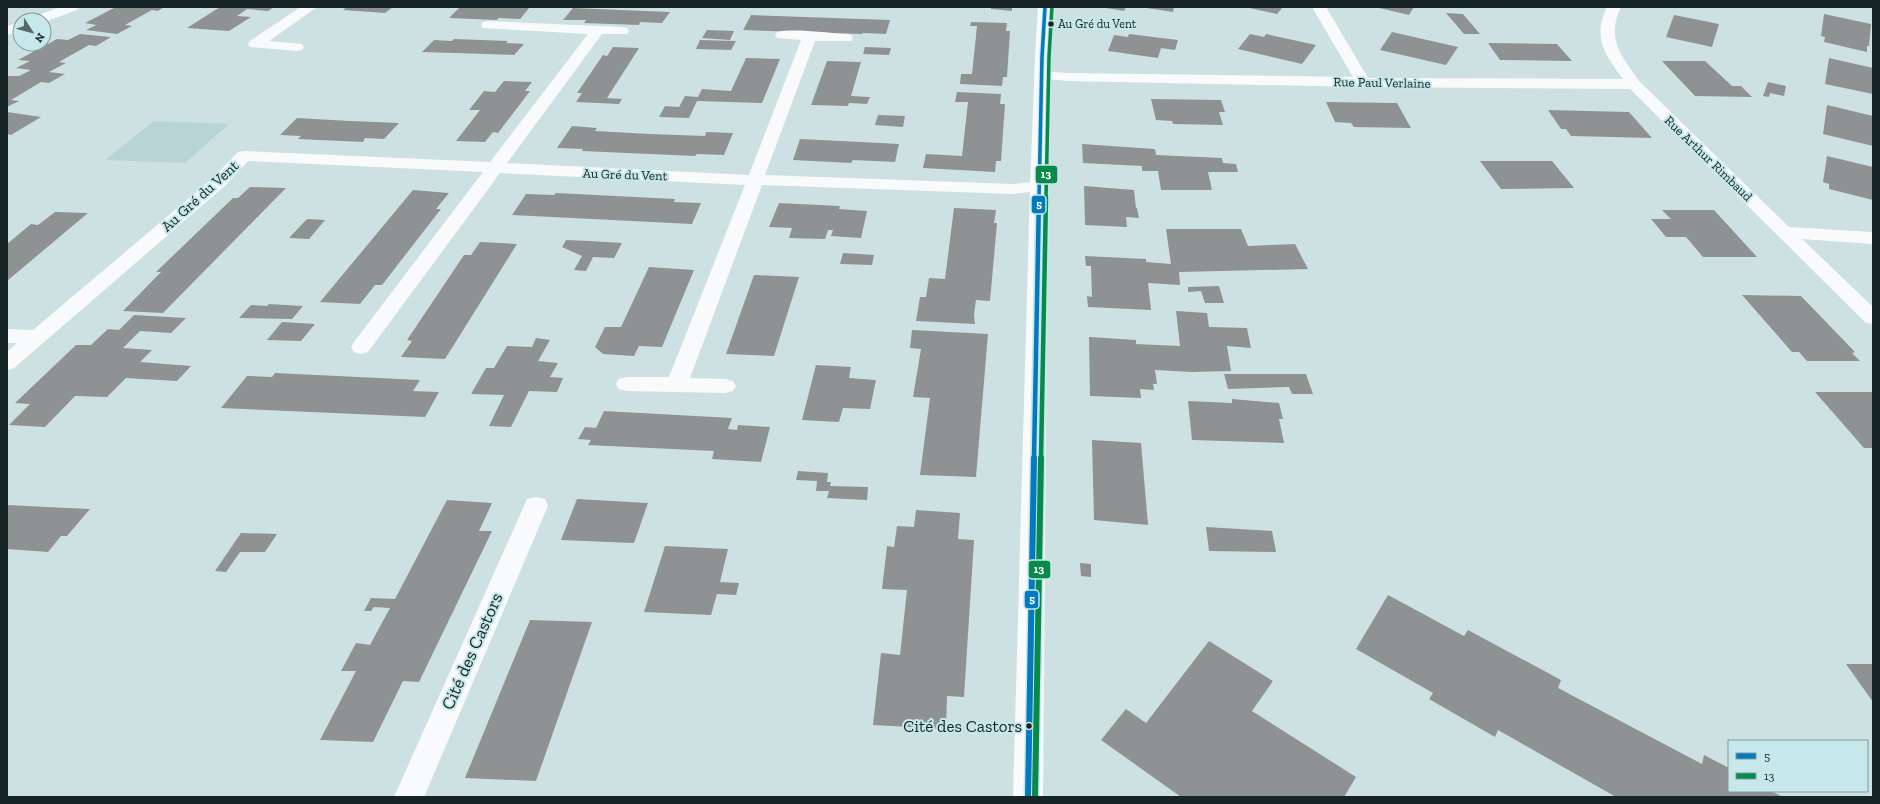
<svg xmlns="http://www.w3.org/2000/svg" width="1880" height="804" font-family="'Zilla Slab',serif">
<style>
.green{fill:#b9d4d6}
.building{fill:#8f9292}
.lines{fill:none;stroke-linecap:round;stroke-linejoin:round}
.street{fill:#f8fafb;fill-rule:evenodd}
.secondary{fill:#f8fafb;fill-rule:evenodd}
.bus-1-far2-casing{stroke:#c6e8ea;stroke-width:5.5}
.bus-1-far1-casing{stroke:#c6e8ea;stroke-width:8}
.bus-1-casing{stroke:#c6e8ea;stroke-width:9}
.bus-2-far2-casing{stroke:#c6e8ea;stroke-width:5.5}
.bus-2-far1-casing{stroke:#c6e8ea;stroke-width:8}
.bus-2-casing{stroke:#c6e8ea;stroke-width:9}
.bus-1-far2{stroke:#0379bf;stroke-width:3.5}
.bus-1-far1{stroke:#0379bf;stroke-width:4.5}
.bus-1{stroke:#0379bf;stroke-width:6}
.bus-2-far2{stroke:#088a4b;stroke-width:3.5}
.bus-2-far1{stroke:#088a4b;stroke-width:4.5}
.bus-2{stroke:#088a4b;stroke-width:6}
.bus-dot{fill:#172425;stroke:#c6e8ea;stroke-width:1.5}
.labels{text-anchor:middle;stroke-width:4;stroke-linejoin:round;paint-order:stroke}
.far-bus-label{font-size:12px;fill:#172425;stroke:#c6e8ea;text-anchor:start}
.far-street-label{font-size:13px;fill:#172425;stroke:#c6e8ea}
.street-label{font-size:15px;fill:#172425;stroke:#c6e8ea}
.near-bus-label{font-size:17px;fill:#172425;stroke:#c6e8ea;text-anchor:end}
.near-street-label{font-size:18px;fill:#172425;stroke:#c6e8ea}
.line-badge{stroke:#c6e8ea;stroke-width:1.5}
.badge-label{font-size:11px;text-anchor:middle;font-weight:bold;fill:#fff}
</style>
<rect width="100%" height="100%" fill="#cee1e2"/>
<polygon class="green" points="154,121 229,124 185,163 105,160"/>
<g class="building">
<polygon points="116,7 164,7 158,11 152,10 125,25 132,26 117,34 86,30 96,25 85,23"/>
<polygon points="220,7 227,8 274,7 268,11 247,9 237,16 251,17 229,31 187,28"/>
<polygon points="347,7 393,7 385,13 343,10"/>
<polygon points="460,7 530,7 520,19 498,18 497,20 449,18"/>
<polygon points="991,7 1012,7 1012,11 991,9"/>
<polygon points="1100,7 1126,7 1124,11"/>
<polygon points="1140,7 1174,7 1173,12"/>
<polygon points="1245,7 1283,7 1277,14"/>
<polygon points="1375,7 1414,7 1409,15"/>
<polygon points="573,8 621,10 670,12 662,23 640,22 639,25 584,23 586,20 563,20"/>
<polygon points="1446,13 1463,14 1480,34 1464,34"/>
<polygon points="1824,14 1871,24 1869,46 1867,46 1867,52 1824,42 1825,37 1821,36"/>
<polygon points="751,15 890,20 886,34 863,33 862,34 743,30"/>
<polygon points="1674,15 1719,24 1712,47 1666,37"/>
<polygon points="971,22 1007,23 1006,31 1010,31 1007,77 1003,77 1002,86 960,84 961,74 972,74 977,26 970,26"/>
<polygon points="707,30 734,31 730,40 702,38"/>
<polygon points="1392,32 1458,47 1446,65 1380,50"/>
<polygon points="80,34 111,37 96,46 89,45 59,62 66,63 49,72 65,74 49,83 41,82 11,100 19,101 7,107 7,76 19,76 31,70 16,68 30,61 18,60 57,39 68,40"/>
<polygon points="1129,34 1178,40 1175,50 1161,48 1158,58 1108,51 1114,35 1128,37"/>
<polygon points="1250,34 1264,37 1266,34 1316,45 1302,64 1238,49"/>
<polygon points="454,39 508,41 506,43 524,44 514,55 422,52 434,40 452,41"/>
<polygon points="700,40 736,41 731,50 696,49"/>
<polygon points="1488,43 1557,44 1572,61 1500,60"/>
<polygon points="613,47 639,48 607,98 622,99 619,104 576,102 582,93 577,93 603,55 607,56"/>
<polygon points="865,47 891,48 889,55 863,54"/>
<polygon points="746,58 780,59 762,103 697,101 689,118 659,117 665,106 679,107 685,96 698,97 702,89 731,91"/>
<polygon points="1829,58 1873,68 1873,94 1825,84"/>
<polygon points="827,61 861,62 851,96 870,97 867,104 849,103 848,106 811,105"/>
<polygon points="1662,61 1705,61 1732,86 1741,86 1752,97 1695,96"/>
<polygon points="504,81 532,82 525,91 530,91 498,133 493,132 485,142 456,141 480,110 469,110 484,91 495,92"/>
<polygon points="1768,82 1786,86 1784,96 1770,93 1769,97 1763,96"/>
<polygon points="957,92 1001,94 1000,104 1005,104 1001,161 996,161 995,172 923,168 926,154 962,156 968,102 955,102"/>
<polygon points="1151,99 1221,100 1225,112 1219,112 1223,125 1173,124 1172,121 1156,120"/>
<polygon points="1326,102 1397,103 1411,128 1354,127 1351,123 1335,122"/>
<polygon points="1827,105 1873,116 1873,146 1823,134"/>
<polygon points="1548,110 1629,112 1652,138 1571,136 1566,129 1561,129"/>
<polygon points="7,112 41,117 11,135 7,134"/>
<polygon points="878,115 905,116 903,127 875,125"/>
<polygon points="297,118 350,121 399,123 384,139 365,138 363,142 298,139 301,136 280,135"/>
<polygon points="572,126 597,128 595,131 650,134 705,136 706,132 733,133 724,155 697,154 695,156 582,151 583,149 557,148"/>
<polygon points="800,139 881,143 899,144 895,162 853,160 851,163 793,160"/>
<polygon points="1082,144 1155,149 1156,155 1222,158 1223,163 1236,164 1238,172 1208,172 1212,190 1161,190 1158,171 1142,171 1142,166 1083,163"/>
<polygon points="1827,156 1873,167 1873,200 1829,189 1829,184 1823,182"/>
<polygon points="1480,161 1552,161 1574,188 1501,189"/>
<polygon points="1084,186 1134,190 1136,208 1137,208 1139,218 1126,217 1127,227 1085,225"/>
<polygon points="250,187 286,188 163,313 123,311 161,272 156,272 233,198 238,198"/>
<polygon points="413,190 449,193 436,209 441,209 382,285 375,285 360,304 320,302"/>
<polygon points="556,193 675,199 674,202 701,203 692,224 512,215 526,194 554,195"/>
<polygon points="779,203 840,206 839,209 867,211 861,238 831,236 833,230 828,230 825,239 789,238 792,228 769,227"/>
<polygon points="954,208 996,210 994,223 997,223 990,301 976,300 974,315 975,324 916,321 920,297 926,297 929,278 945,279"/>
<polygon points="1662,210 1714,210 1757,257 1703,257 1686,237 1666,237 1651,219 1671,219"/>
<polygon points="55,212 88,213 7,281 7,244 31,224 38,225"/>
<polygon points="307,219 325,220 309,239 289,238"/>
<polygon points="1166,229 1241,229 1248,246 1295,244 1308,269 1179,272 1180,285 1148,283 1151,310 1088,307 1087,296 1092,297 1091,266 1086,266 1085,256 1146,259 1146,262 1171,264"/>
<polygon points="566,240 590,241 622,243 614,258 593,257 586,271 574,270 582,256 562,247"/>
<polygon points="480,242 517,244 445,359 401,357 412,341 407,340 464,255 471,255"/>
<polygon points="843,253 874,255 872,265 840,264"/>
<polygon points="649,267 694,270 662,347 639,346 634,356 603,354 595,347 605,327 621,327"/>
<polygon points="754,275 799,277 774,356 726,354"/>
<polygon points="1219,286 1224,303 1205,303 1201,291 1188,292 1188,287"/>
<polygon points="1742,295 1801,296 1855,352 1852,353 1860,361 1807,361 1799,352 1792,352"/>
<polygon points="269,304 303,306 292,319 239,318 251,305 267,306"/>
<polygon points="1176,311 1207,313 1209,327 1247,328 1251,348 1227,346 1231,371 1192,372 1155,370 1157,384 1153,384 1154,390 1140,389 1141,398 1090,396 1089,337 1136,340 1136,344 1180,346"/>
<polygon points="134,315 186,318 171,333 140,331 123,348 152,350 140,362 191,366 177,381 126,378 107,397 75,396 45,427 9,425 30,404 15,403 76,345 91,345 108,329 119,330"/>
<polygon points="282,322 315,324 301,341 267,340"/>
<polygon points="912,330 988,334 976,477 920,475 930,398 913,397 921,349 910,348"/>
<polygon points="536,338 550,340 538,361 558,363 550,377 563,378 557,392 529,391 511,427 489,426 504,395 471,394 486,368 494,368 507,346 532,347"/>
<polygon points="816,365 851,367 849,378 876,380 870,409 843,408 839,422 802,420"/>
<polygon points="275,373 420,380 413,391 439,392 425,417 221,408 247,376 272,377"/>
<polygon points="1224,374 1306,374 1313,394 1292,394 1289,387 1228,389"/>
<polygon points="1815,392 1873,392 1873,448 1864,448"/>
<polygon points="1232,399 1279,403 1283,419 1279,419 1284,443 1192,440 1188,401 1232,403"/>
<polygon points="604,411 732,418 728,429 737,430 738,425 770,427 761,462 712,459 714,451 588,445 591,440 578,439 585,427 596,428"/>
<polygon points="1092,440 1141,443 1148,525 1094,520"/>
<polygon points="798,471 828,473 827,482 831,482 830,486 868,487 867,500 827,498 829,491 816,491 817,481 796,480"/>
<polygon points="577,499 648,503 634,543 561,540"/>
<polygon points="447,500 492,503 479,531 492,531 419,682 403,681 373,742 320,740 356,671 341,671 356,643 370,645 390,608 374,607 371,611 364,611 371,598 395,599"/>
<polygon points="7,505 67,508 90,509 67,536 61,536 48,552 7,549"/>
<polygon points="916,510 960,513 958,539 974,540 964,697 947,696 946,729 873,725 881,653 900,655 907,590 882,589 887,546 894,547 897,526 914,527"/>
<polygon points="1206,527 1272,531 1276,552 1209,551"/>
<polygon points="241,533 277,534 265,552 240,552 226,572 215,571"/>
<polygon points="665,546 728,549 720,582 739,583 736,595 717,594 711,615 644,612"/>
<polygon points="1080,563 1091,564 1091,577 1081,576"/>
<polygon points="1388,595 1464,636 1468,630 1561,680 1558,688 1702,764 1704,755 1729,768 1729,791 1771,791 1783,797 1616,797 1498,730 1495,737 1429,699 1433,693 1356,649"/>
<polygon points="530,620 592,622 536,781 465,778"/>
<polygon points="1209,641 1273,681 1252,711 1356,777 1344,797 1181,797 1101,740 1126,709 1146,723"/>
<polygon points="1846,664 1873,664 1873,702"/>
</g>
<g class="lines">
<g class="street">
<polygon points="60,7 79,7 77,10 44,22 44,20 31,20 33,17"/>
<polygon points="301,7 317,7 269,41 302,44 304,47 302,50 297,51 250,47 248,44 250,41"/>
<path d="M1312 7H1326L1368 78 1623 79C1605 54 1592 38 1607 7H1621C1606 39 1621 55 1639 81L1789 227 1873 232V244L1802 239 1873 307V324L1866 323 1630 89 1364 87 1067 81 1037 78 1035 75 1037 72 1042 71 1067 73 1353 77Z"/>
<path d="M488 21 622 27 627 28 629 31 627 34H602L507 163 749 175 801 40 777 38 775 35 777 32C794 28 827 33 846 34L851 35 853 38 851 41H815L765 175 1014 184 1039 181 1045 182 1048 186 1045 190 1014 194 762 185 690 378 725 379 733 381 736 386 733 391 725 393 627 391 619 389 616 384 619 379 627 377H669L745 185 500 173 368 352 361 354 354 352 351 347 354 342 483 172 248 161 226 185 14 368 7 370V352L17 343H7V329L33 330 214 177 238 152 244 151 490 162 588 34 483 28 481 25 483 22Z"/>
<polygon points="20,22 20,31 7,35 7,26"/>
<polygon points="536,497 545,499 548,506 424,797 394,797 524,506 527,499"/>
</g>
<polygon class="secondary" points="1038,7 1052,7 1049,57 1048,186 1043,797 1013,797 1030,186 1035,57"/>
<g class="bus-1-far2-casing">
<polyline id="bus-1-far2" points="1039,198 1042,57 1045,7"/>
</g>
<g class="bus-1-far1-casing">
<polyline id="bus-1-far1" points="1034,459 1039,197"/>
</g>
<g class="bus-1-casing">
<polyline id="bus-1" points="1028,797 1034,458"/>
</g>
<g class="bus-2-far2-casing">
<polyline id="bus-2-far2" points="1046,198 1049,57 1052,7"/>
</g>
<g class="bus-2-far1-casing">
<polyline id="bus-2-far1" points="1041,459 1046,197"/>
</g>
<g class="bus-2-casing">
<polyline id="bus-2" points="1035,797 1041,458"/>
</g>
<use href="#bus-1-far2" class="bus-1-far2"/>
<use href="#bus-1-far1" class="bus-1-far1"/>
<use href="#bus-1" class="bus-1"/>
<use href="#bus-2-far2" class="bus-2-far2"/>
<use href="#bus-2-far1" class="bus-2-far1"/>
<use href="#bus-2" class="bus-2"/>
</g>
<g class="bus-dot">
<circle cx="1051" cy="24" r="3.5"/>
<circle cx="1029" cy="726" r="3.5"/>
</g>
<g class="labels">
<g class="far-bus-label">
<text x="1058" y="28">Au Gré du Vent</text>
</g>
<g class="far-street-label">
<text transform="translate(1382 82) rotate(1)" y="5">Rue Paul Verlaine</text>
<text transform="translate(1709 158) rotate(44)" y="5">Rue Arthur Rimbaud</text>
<text transform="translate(625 174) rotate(2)" y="5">Au Gré du Vent</text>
</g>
<g class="street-label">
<text transform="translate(200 196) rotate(-42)" y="5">Au Gré du Vent</text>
</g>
<g class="near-bus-label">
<text x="1022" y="732">Cité des Castors</text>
</g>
<g class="near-street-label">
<text transform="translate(472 651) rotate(-66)" y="6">Cité des Castors</text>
</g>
</g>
<g class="line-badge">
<rect x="1035" y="165" width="23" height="19" rx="4" fill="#088a4b"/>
<rect x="1031" y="195" width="15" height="19" rx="4" fill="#0379bf"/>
<rect x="1028" y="560" width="23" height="19" rx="4" fill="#088a4b"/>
<rect x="1024" y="590" width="15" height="19" rx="4" fill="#0379bf"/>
</g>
<g class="badge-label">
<text x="1046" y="178">13</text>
<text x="1039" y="208">5</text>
<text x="1039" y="573">13</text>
<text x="1032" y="603">5</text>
</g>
<rect width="1880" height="804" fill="none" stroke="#172425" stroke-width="16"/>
<rect x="1728" y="740" width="140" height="52" fill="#c6e8ea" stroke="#809a9b"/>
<rect x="1736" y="753" width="20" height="6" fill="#0379bf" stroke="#809a9b"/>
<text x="1764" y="760" font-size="12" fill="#172425">5</text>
<rect x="1736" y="773" width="20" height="6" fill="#088a4b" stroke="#809a9b"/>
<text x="1764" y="780" font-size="12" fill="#172425">13</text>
<g transform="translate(32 32) rotate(126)"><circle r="19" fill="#c6e8ea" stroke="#809a9b"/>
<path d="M0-3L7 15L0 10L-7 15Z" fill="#576667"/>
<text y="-6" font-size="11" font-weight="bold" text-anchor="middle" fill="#172425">N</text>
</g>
</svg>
